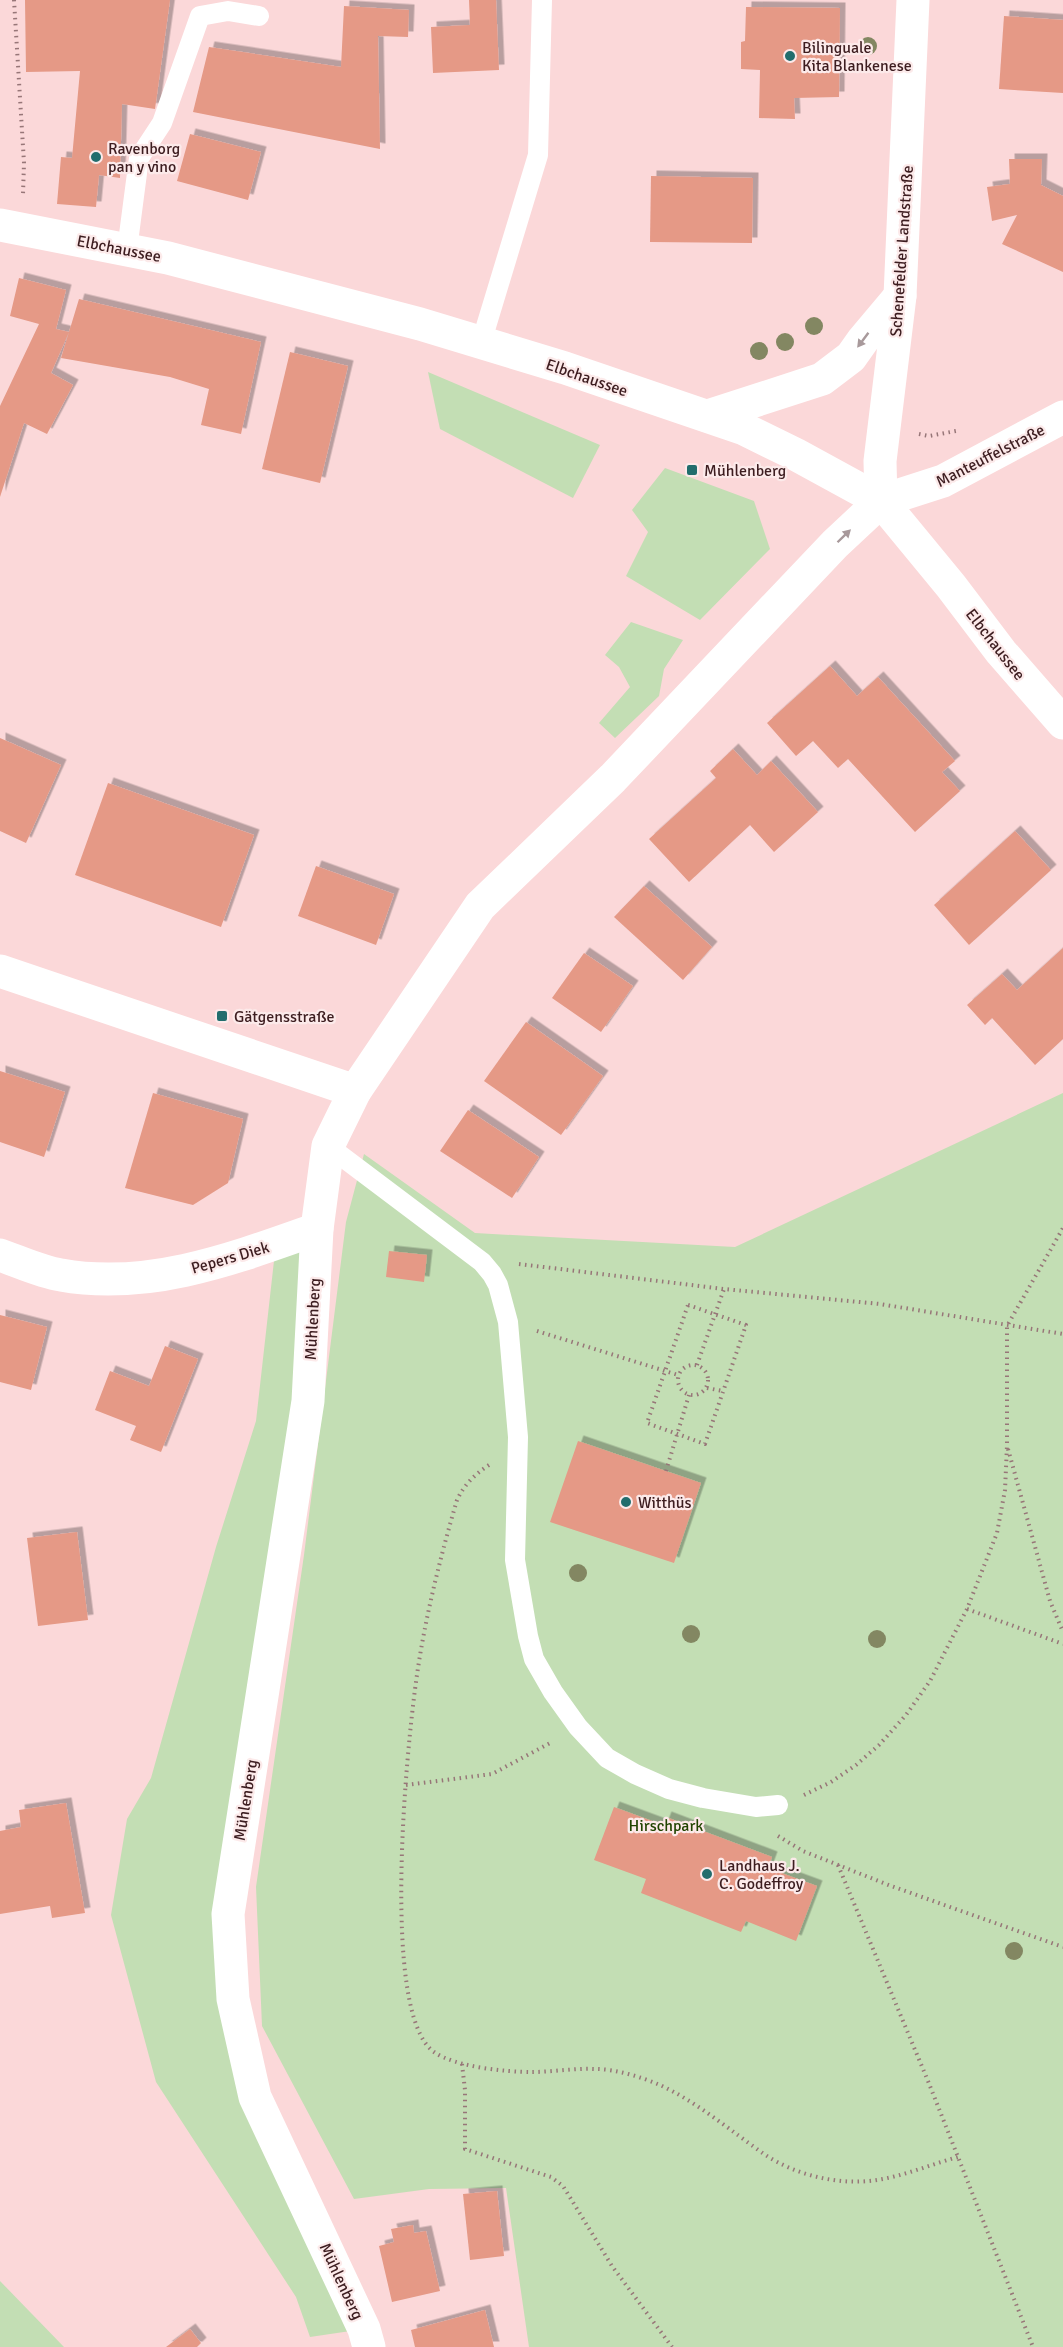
<svg xmlns="http://www.w3.org/2000/svg" width="1063" height="2347" font-family="Signika,sans-serif">
<style>
.green{fill:#c3deb4}
.building{fill:#e59986;filter:url(#shadow)}
.lines{fill:none;stroke-linecap:round;stroke-linejoin:round}
.path{stroke:#977678;stroke-width:4;stroke-dasharray:1.5 4.5;stroke-linecap:butt}
.lane{stroke:#fff;stroke-width:20}
.street{stroke:#fff;stroke-width:33}
.secondary{stroke:#fff;stroke-width:33}
.tree{fill:#838762}
.oneway{fill:#a8999b}
.poi-dot{fill:#226d6d;stroke:#fceaea;stroke-width:2}
.labels{text-anchor:middle;stroke-width:4.5;stroke-linejoin:round;paint-order:stroke}
.poi-label{font-size:16px;fill:#3d1d20;stroke:#fceaea;text-anchor:start}
.street-label{font-size:16px;fill:#3d1d20;stroke:#fceaea}
.park-label{font-size:16px;fill:#204400;stroke:#fceaea}
</style>
<defs>
<filter id="shadow"><feDropShadow dx="5.5" dy="-5.5" stdDeviation="0" flood-color="#0004"/></filter>
</defs>
<rect width="100%" height="100%" fill="#fbd8d9"/>
<g class="green">
<polygon points="428,372 600,445 573,498 440,429"/>
<polygon points="665,468 754,501 770,549 700,620 626,576 648,532 632,510"/>
<polygon points="631,622 683,640 664,669 659,696 615,738 599,723 630,687 619,667 605,655"/>
<polygon points="1063,1093 1063,2347 529,2347 506,2188 429,2189 354,2199 262,2026 256,1887 304,1555 346,1222 364,1154 475,1233 735,1247"/>
<polygon points="317,1229 233,1999 364,2329 310,2337 296,2297 156,2082 111,1915 127,1819 151,1778 216,1547 256,1421 276,1243"/>
<polygon points="0,2281 64,2347 0,2347"/>
</g>
<g class="building">
<polygon points="25,0 170,0 155,109 122,104 120,178 99,175 96,207 57,204 61,157 72,158 80,71 26,72"/>
<polygon points="469,0 496,0 499,70 433,73 431,27 470,25"/>
<polygon points="344,6 409,10 408,37 378,36 380,149 193,112 209,47 341,67"/>
<polygon points="746,7 840,8 839,97 794,98 795,119 759,118 760,70 741,69 741,42 745,41"/>
<polygon points="1004,16 1063,20 1063,93 999,89"/>
<polygon points="190,134 261,152 248,200 177,181"/>
<polygon points="1009,159 1042,159 1041,185 1063,196 1063,272 1002,244 1017,215 992,221 987,187 1010,184"/>
<polygon points="651,176 753,178 752,243 650,242"/>
<polygon points="19,278 66,290 56,329 69,332 79,299 261,342 241,434 201,425 209,389 170,377 61,358 69,332 51,373 73,385 47,434 24,423 0,497 0,406 39,324 10,316"/>
<polygon points="290,352 348,366 320,483 262,469"/>
<polygon points="830,666 857,696 878,677 955,761 942,772 960,791 915,832 848,759 838,768 813,741 796,756 767,723"/>
<polygon points="0,738 61,765 26,843 0,831"/>
<polygon points="733,749 757,775 771,761 818,812 774,852 750,825 689,882 649,839 716,778 710,771"/>
<polygon points="108,783 254,835 221,927 75,875"/>
<polygon points="1015,831 1051,870 969,945 934,905"/>
<polygon points="316,866 394,894 376,945 298,916"/>
<polygon points="644,886 712,947 683,980 614,917"/>
<polygon points="1063,948 1063,1039 1035,1065 992,1018 985,1025 967,1005 1002,974 1017,990"/>
<polygon points="584,953 633,986 601,1032 552,998"/>
<polygon points="526,1022 603,1076 561,1135 484,1081"/>
<polygon points="0,1071 65,1092 44,1157 0,1142"/>
<polygon points="153,1093 243,1119 228,1183 193,1205 125,1188"/>
<polygon points="468,1110 539,1157 512,1198 440,1151"/>
<polygon points="389,1251 427,1255 424,1282 386,1277"/>
<polygon points="0,1315 47,1327 31,1390 0,1382"/>
<polygon points="165,1346 198,1359 161,1452 130,1440 136,1426 95,1410 110,1371 149,1386"/>
<polygon points="578,1441 701,1483 674,1563 550,1522"/>
<polygon points="77,1532 88,1620 38,1626 27,1538"/>
<polygon points="66,1803 85,1913 52,1918 50,1906 0,1914 0,1831 21,1827 19,1810"/>
<polygon points="614,1807 663,1825 666,1817 772,1857 768,1868 817,1886 796,1941 746,1921 741,1932 641,1893 646,1879 594,1860"/>
<polygon points="497,2191 504,2256 470,2260 463,2194"/>
<polygon points="413,2225 414,2233 426,2231 440,2291 392,2302 379,2246 394,2242 391,2229"/>
<polygon points="485,2310 494,2347 415,2347 411,2330"/>
<polygon points="190,2329 201,2343 197,2347 166,2347"/>
</g>
<g class="lines">
<g class="path">
<polyline points="14,0 24,163 23,194"/>
<polyline points="919,434 929,436 956,431"/>
<polyline points="519,1264 724,1289 880,1304 1063,1334"/>
<polygon points="688,1305 746,1325 705,1444 647,1423"/>
<polyline points="537,1331 678,1375"/>
<circle cx="693" cy="1380" r="15"/>
<polyline points="697,1365 724,1289"/>
<polyline points="707,1388 723,1391"/>
<polyline points="1008,1449 1050,1601 1063,1632"/>
<path d="M489 1465C475 1474 464 1485 457 1500 440 1558 424 1622 416 1682 407 1746 380 2014 434 2052 455 2067 506 2072 532 2072 553 2072 574 2068 595 2069 616 2069 641 2077 660 2085 697 2102 731 2131 764 2154 795 2175 839 2186 877 2180 904 2176 932 2164 958 2157"/>
<polyline points="666,1471 689,1395"/>
<polyline points="967,1609 1063,1644"/>
<polyline points="406,1785 492,1774 552,1742"/>
<polyline points="804,1795 831,1782 856,1765 879,1745 906,1715 930,1681 967,1609 997,1533 1005,1490 1007,1446 1007,1326 1063,1228"/>
<polyline points="778,1836 803,1851 891,1886 1063,1947"/>
<polyline points="838,1865 928,2081 1033,2347"/>
<polyline points="462,2064 465,2090 465,2149 551,2177 563,2186 612,2266 672,2347"/>
</g>
<g class="lane">
<polyline points="127,250 139,158 162,123 200,16 228,11 259,16"/>
<polyline points="481,343 538,155 542,0"/>
<polyline points="328,1146 482,1262 492,1274 498,1285 508,1322 518,1437 515,1560 528,1636 534,1659 553,1692 578,1727 607,1758 635,1774 669,1789 703,1798 756,1807 778,1805"/>
</g>
<g class="street">
<polyline points="0,971 355,1091"/>
<path d="M0 1255C20 1262 41 1272 61 1275 149 1291 235 1258 317 1229"/>
<polyline points="369,2347 364,2329 255,2097 233,1999 228,1914 308,1401 317,1229 328,1146 355,1091 480,906 613,778 835,544 881,501 943,481 1063,417"/>
</g>
<g class="secondary">
<polyline points="0,225 168,258 420,324 565,368 744,429 795,454 881,501 951,586 1001,652 1063,723"/>
<polyline points="708,416 822,379 851,357 863,340 900,296"/>
<polyline points="881,501 880,461 900,296 913,0"/>
</g>
</g>
<g class="tree">
<circle cx="868" cy="46" r="9"/>
<circle cx="814" cy="326" r="9"/>
<circle cx="785" cy="342" r="9"/>
<circle cx="759" cy="351" r="9"/>
<circle cx="578" cy="1573" r="9"/>
<circle cx="691" cy="1634" r="9"/>
<circle cx="877" cy="1639" r="9"/>
<circle cx="1014" cy="1951" r="9"/>
</g>
<defs><path id="oneway-solid" d="M-6-.8H1V-3.2L6.5 0L1 3.2V.8H-6Z" transform="scale(1.5)"/></defs>
<g class="oneway">
<use href="#oneway-solid" transform="translate(863 340) rotate(127)"/>
<use href="#oneway-solid" transform="translate(844 536) rotate(-44)"/>
</g>
<g class="poi-dot">
<circle cx="790" cy="56" r="6"/>
<circle cx="96" cy="157" r="6"/>
<rect x="686" y="464" width="12" height="12" rx="3"/>
<rect x="216" y="1010" width="12" height="12" rx="3"/>
<circle cx="626" cy="1502" r="6"/>
<circle cx="707" cy="1874" r="6"/>
</g>
<g class="labels">
<g class="poi-label">
<text x="802" y="53">Bilinguale<tspan x="802" dy="18">Kita Blankenese</tspan></text>
<text x="108" y="154">Ravenborg<tspan x="108" dy="18">pan y vino</tspan></text>
<text x="704" y="476">Mühlenberg</text>
<text x="234" y="1022">Gätgensstraße</text>
<text x="638" y="1508">Witthüs</text>
<text x="719" y="1871">Landhaus J.<tspan x="719" dy="18">C. Godeffroy</tspan></text>
</g>
<g class="street-label">
<text transform="translate(119 248) rotate(11)" y="6">Elbchaussee</text>
<text transform="translate(901 251) rotate(-86)" y="6">Schenefelder Landstraße</text>
<text transform="translate(587 377) rotate(19)" y="6">Elbchaussee</text>
<text transform="translate(990 455) rotate(-27)" y="6">Manteuffelstraße</text>
<text transform="translate(996 644) rotate(52)" y="6">Elbchaussee</text>
<text transform="translate(230 1257) rotate(-16)" y="6">Pepers Diek</text>
<text transform="translate(312 1319) rotate(-87)" y="6">Mühlenberg</text>
<text transform="translate(245 1800) rotate(-81)" y="6">Mühlenberg</text>
<text transform="translate(342 2281) rotate(65)" y="6">Mühlenberg</text>
</g>
<g class="park-label">
<text x="666" y="1831">Hirschpark</text>
</g>
</g>
</svg>
